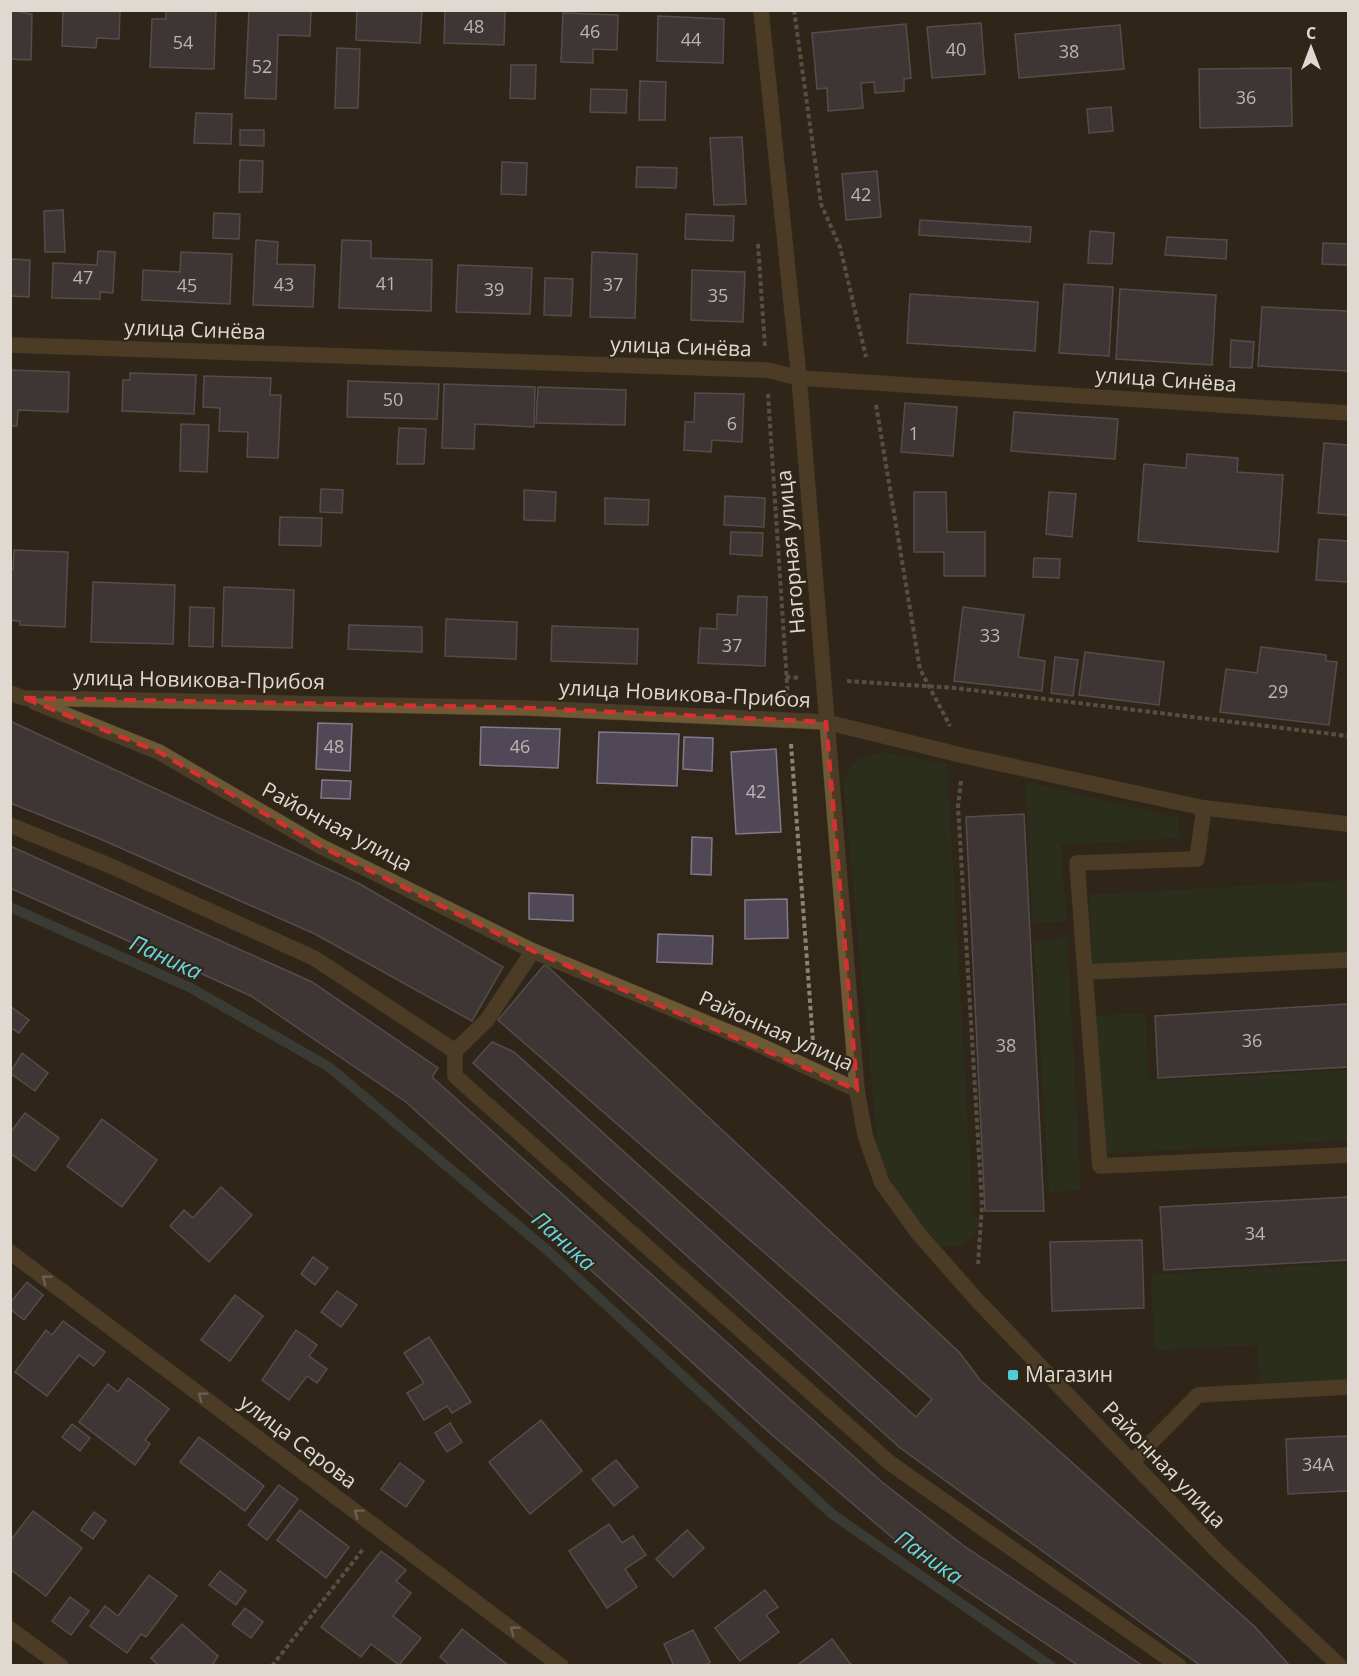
<svg xmlns="http://www.w3.org/2000/svg" width="1359" height="1676" font-family="'Open Sans',sans-serif">
<style>
.green{fill:#27391b}
.lines{fill:none;stroke-linecap:round;stroke-linejoin:round}
.stream{stroke:#475555;stroke-width:10}
.building{fill:#504857;stroke:#827989;stroke-width:1.5}
.service-casing{stroke:#4c4336;stroke-width:16}
.minor-casing{stroke:#4c4336;stroke-width:16}
.tertiary-casing{stroke:#4c4336;stroke-width:16}
.path{stroke:#8a8277;stroke-width:4;stroke-dasharray:4.5 3;stroke-linecap:butt}
.service{stroke:#6f5834;stroke-width:15}
.minor{stroke:#6f5834;stroke-width:15}
.tertiary{stroke:#6f5834;stroke-width:15}
.oneway{stroke:#b2a592}
.marked{fill:none;stroke:#d63130;stroke-width:4.5;stroke-dasharray:12 8;stroke-linejoin:round}
.poi-dot{fill:#51ccd4;stroke:#302719;stroke-width:2}
.labels{text-anchor:middle;stroke-width:4.5;stroke-linejoin:round;paint-order:stroke}
.number-label{font-size:18px;fill:#bbb5b2}
.street-label{font-size:21px;fill:#dfd9d1;stroke:#302719}
.poi-label{font-size:21px;fill:#dfd9d1;stroke:#302719;text-anchor:start}
.water-label{font-size:22px;font-style:italic;fill:#67d6e4;stroke:#302719}
</style>
<rect width="100%" height="100%" fill="#302719"/>
<g class="green">
<path d="M883 752 947 764 973 1217H978L976 1235 960 1245 942 1247C913 1214 891 1190 878 1148L843 779 858 759Z"/>
<polygon points="1025,781 1178,818 1179,838 1061,845 1066,921 1033,923"/>
<polygon points="1348,880 1348,953 1093,967 1089,895"/>
<polygon points="1067,938 1081,1190 1049,1192 1034,941"/>
<polygon points="1145,1013 1149,1081 1348,1070 1348,1140 1103,1154 1095,1016"/>
<polygon points="1348,1263 1348,1384 1260,1389 1258,1345 1155,1350 1151,1275"/>
</g>
<g class="lines">
<polyline class="stream" points="10,907 191,988 329,1067 547,1250 832,1514 1051,1666"/>
</g>
<g class="building">
<polygon points="10,10 32,14 31,60 10,59"/>
<polygon points="63,10 120,10 119,39 97,38 96,48 62,46"/>
<polygon points="166,10 216,10 214,69 150,67 152,19 166,19"/>
<polygon points="249,10 311,10 310,36 278,35 276,99 245,98"/>
<polygon points="357,10 422,10 420,43 356,40"/>
<polygon points="445,10 505,11 504,45 444,43"/>
<polygon points="563,13 618,15 617,50 593,49 593,63 561,62"/>
<polygon points="658,16 724,19 723,63 657,61"/>
<polygon points="981,23 985,74 932,78 927,27"/>
<polygon points="906,24 911,78 904,79 904,91 875,93 874,82 861,83 863,108 828,111 827,88 817,89 812,33"/>
<polygon points="1120,25 1124,69 1019,78 1015,34"/>
<polygon points="337,48 360,49 358,108 335,108"/>
<polygon points="511,65 536,65 535,99 510,98"/>
<polygon points="1291,68 1292,126 1200,128 1199,69"/>
<polygon points="640,81 666,82 665,120 639,120"/>
<polygon points="591,89 627,90 626,113 590,112"/>
<polygon points="1111,107 1113,131 1089,133 1087,109"/>
<polygon points="196,113 232,114 231,144 194,143"/>
<polygon points="240,130 264,130 264,146 240,145"/>
<polygon points="742,137 746,204 714,205 710,138"/>
<polygon points="240,160 263,161 262,192 239,192"/>
<polygon points="502,162 527,163 526,195 501,194"/>
<polygon points="637,167 677,168 676,188 636,187"/>
<polygon points="877,171 881,217 846,220 842,174"/>
<polygon points="63,210 65,252 45,252 44,211"/>
<polygon points="214,213 240,214 239,239 213,238"/>
<polygon points="686,214 734,216 733,241 685,239"/>
<polygon points="920,220 1031,227 1030,242 919,235"/>
<polygon points="1090,231 1114,233 1112,264 1088,263"/>
<polygon points="1167,237 1227,240 1226,259 1165,255"/>
<polygon points="256,240 278,242 277,264 315,265 313,307 253,305"/>
<polygon points="342,240 371,241 371,258 432,260 431,311 339,308"/>
<polygon points="1323,243 1348,244 1348,265 1322,264"/>
<polygon points="98,251 115,252 113,293 100,292 100,299 52,298 53,263 97,265"/>
<polygon points="181,252 232,254 230,304 142,300 143,270 180,272"/>
<polygon points="592,252 637,254 635,318 590,317"/>
<polygon points="10,259 30,260 29,297 10,296"/>
<polygon points="458,265 532,268 530,314 456,312"/>
<polygon points="692,270 745,272 743,322 691,320"/>
<polygon points="545,278 573,279 571,316 544,315"/>
<polygon points="1064,284 1113,287 1109,356 1059,353"/>
<polygon points="1120,289 1216,295 1212,365 1116,359"/>
<polygon points="910,294 1038,302 1035,351 907,343"/>
<polygon points="1262,307 1348,311 1348,371 1258,366"/>
<polygon points="1231,340 1254,342 1252,368 1230,367"/>
<polygon points="10,370 69,372 68,412 18,410 17,426 10,426"/>
<polygon points="130,373 196,375 194,414 122,411 123,380 130,380"/>
<polygon points="204,376 271,378 270,395 281,395 278,458 247,457 248,432 219,431 220,408 203,407"/>
<polygon points="348,381 439,384 437,419 347,417"/>
<polygon points="444,384 535,387 534,427 475,424 474,449 442,448"/>
<polygon points="538,387 626,390 625,425 536,423"/>
<polygon points="695,393 744,394 742,442 712,440 711,452 684,450 685,422 694,422"/>
<polygon points="905,403 957,407 953,456 901,452"/>
<polygon points="1014,412 1118,419 1115,459 1011,451"/>
<polygon points="181,424 209,425 207,472 180,471"/>
<polygon points="399,428 426,429 424,464 397,464"/>
<polygon points="1324,443 1348,445 1348,515 1318,513"/>
<polygon points="1187,454 1238,458 1237,472 1283,475 1278,552 1138,541 1144,464 1186,468"/>
<polygon points="321,489 343,490 342,513 320,512"/>
<polygon points="524,490 556,492 555,521 524,520"/>
<polygon points="914,492 946,492 947,532 985,532 985,576 944,576 944,552 914,552"/>
<polygon points="1049,492 1076,494 1072,537 1046,534"/>
<polygon points="725,496 765,498 764,527 724,525"/>
<polygon points="605,498 649,500 648,525 605,524"/>
<polygon points="280,517 322,518 321,546 279,545"/>
<polygon points="731,532 763,533 762,556 730,554"/>
<polygon points="1319,539 1348,541 1348,582 1316,580"/>
<polygon points="14,550 68,552 65,627 20,625 20,621 10,620 10,569 13,569"/>
<polygon points="1034,558 1060,559 1059,578 1033,577"/>
<polygon points="93,582 175,585 173,644 91,642"/>
<polygon points="224,587 294,590 292,648 222,646"/>
<polygon points="738,596 767,597 765,666 698,663 700,628 717,629 717,614 737,615"/>
<polygon points="190,607 214,608 213,647 189,646"/>
<polygon points="963,607 1024,615 1018,657 1045,661 1042,691 954,681"/>
<polygon points="446,619 517,622 516,659 445,656"/>
<polygon points="349,625 422,627 422,652 348,649"/>
<polygon points="552,626 638,629 637,664 551,661"/>
<polygon points="1261,647 1326,655 1326,661 1337,662 1329,725 1220,712 1226,669 1257,673"/>
<polygon points="1085,652 1164,662 1159,705 1079,695"/>
<polygon points="1055,657 1078,660 1073,696 1051,693"/>
<polygon points="10,721 358,883 503,967 472,1021 315,934 98,838 10,803"/>
<polygon points="318,723 352,724 350,771 316,769"/>
<polygon points="481,727 560,729 558,768 480,765"/>
<polygon points="599,732 679,734 677,786 597,783"/>
<polygon points="684,737 713,738 712,771 683,769"/>
<polygon points="776,749 781,832 736,834 731,752"/>
<polygon points="322,780 351,781 350,799 321,798"/>
<polygon points="1024,814 1044,1211 985,1211 966,817"/>
<polygon points="692,837 712,838 711,875 691,874"/>
<polygon points="10,846 312,982 438,1068 432,1077 882,1482 964,1546 1143,1666 1079,1666 908,1551 771,1434 406,1102 251,996 10,888"/>
<polygon points="529,893 573,895 573,921 529,919"/>
<polygon points="787,899 788,938 745,939 745,900"/>
<polygon points="658,934 713,936 712,964 657,962"/>
<polygon points="545,964 960,1353 980,1380 1255,1627 1290,1666 1201,1666 899,1447 473,1063 492,1042 514,1052 916,1417 932,1399 498,1020"/>
<polygon points="1348,1004 1348,1067 1158,1078 1155,1016"/>
<polygon points="10,1006 29,1020 19,1033 10,1027"/>
<polygon points="22,1053 48,1073 35,1091 10,1073"/>
<polygon points="25,1113 59,1138 35,1171 10,1153 10,1133"/>
<polygon points="102,1119 157,1160 122,1207 67,1166"/>
<polygon points="221,1187 252,1215 209,1262 170,1226 184,1210 193,1218"/>
<polygon points="1348,1197 1348,1260 1164,1270 1160,1207"/>
<polygon points="1142,1240 1144,1308 1052,1311 1050,1242"/>
<polygon points="313,1257 328,1268 315,1285 301,1274"/>
<polygon points="27,1282 43,1295 24,1320 10,1309 10,1303"/>
<polygon points="337,1291 357,1305 341,1327 321,1312"/>
<polygon points="235,1295 263,1316 230,1361 201,1340"/>
<polygon points="63,1321 105,1352 94,1366 79,1355 47,1396 15,1372 46,1330 52,1335"/>
<polygon points="296,1330 317,1345 309,1356 327,1369 317,1383 307,1376 289,1400 262,1380"/>
<polygon points="429,1337 471,1402 452,1413 447,1406 424,1420 407,1393 424,1383 404,1353"/>
<polygon points="128,1378 169,1409 145,1440 150,1444 135,1465 79,1422 108,1384 118,1392"/>
<polygon points="541,1420 582,1471 530,1514 489,1462"/>
<polygon points="450,1423 462,1442 447,1452 435,1433"/>
<polygon points="72,1424 90,1438 80,1451 62,1437"/>
<polygon points="1348,1436 1348,1491 1288,1494 1286,1439"/>
<polygon points="199,1437 264,1486 245,1511 180,1462"/>
<polygon points="616,1460 638,1487 614,1506 592,1479"/>
<polygon points="400,1463 424,1481 406,1507 381,1489"/>
<polygon points="279,1485 298,1499 267,1540 248,1525"/>
<polygon points="300,1510 349,1547 326,1578 277,1540"/>
<polygon points="33,1511 82,1548 46,1596 10,1569 10,1541"/>
<polygon points="94,1512 106,1521 93,1539 81,1530"/>
<polygon points="609,1524 622,1543 633,1536 646,1555 625,1569 637,1587 607,1608 569,1551"/>
<polygon points="687,1530 704,1548 673,1577 656,1559"/>
<polygon points="381,1551 406,1570 396,1581 411,1593 393,1616 421,1638 399,1665 371,1644 361,1657 321,1627"/>
<polygon points="220,1571 246,1591 236,1605 209,1585"/>
<polygon points="149,1575 177,1596 146,1637 141,1634 127,1653 90,1626 105,1606 118,1616"/>
<polygon points="765,1590 778,1607 766,1615 779,1632 740,1661 715,1628"/>
<polygon points="70,1597 89,1611 71,1635 52,1621"/>
<polygon points="245,1608 263,1622 251,1638 232,1624"/>
<polygon points="182,1624 218,1656 212,1666 159,1666 151,1658"/>
<polygon points="462,1629 509,1666 451,1666 440,1657"/>
<polygon points="693,1630 710,1662 704,1666 674,1666 664,1644"/>
<polygon points="832,1639 852,1666 800,1666 799,1664"/>
</g>
<g class="lines">
<g class="service-casing">
<g id="service">
<polyline points="10,825 113,867 314,958 455,1051 455,1076 890,1463 1179,1666"/>
<polyline points="1348,960 1085,972 1100,1166 1348,1155"/>
<polyline points="1085,972 1077,863 1197,859 1204,808"/>
<polyline points="455,1051 487,1020 533,951"/>
<polyline points="1132,1462 1198,1395 1348,1387"/>
</g>
</g>
<g class="minor-casing">
<g id="minor">
<polyline points="10,345 767,370 799,378 1348,413"/>
<polyline points="10,693 24,698 528,708 826,722 965,756 1204,808 1348,824"/>
<polyline points="34,702 159,752 320,846 533,951 755,1043 857,1090"/>
<polyline points="10,1252 561,1666"/>
<polyline points="10,1629 61,1666"/>
</g>
</g>
<g class="tertiary-casing">
<polyline id="tertiary" points="761,10 799,378 857,1090 865,1135 882,1183 918,1233 975,1298 1217,1551 1340,1666"/>
</g>
<g class="path">
<polyline points="794,10 821,204 840,247 866,357"/>
<polyline points="758,244 765,347"/>
<polyline points="768,394 788,698"/>
<polyline points="876,405 920,669 950,726"/>
<polyline points="786,677 800,678"/>
<polyline points="847,681 955,688 1348,736"/>
<polyline points="791,744 813,1042"/>
<polyline points="961,781 958,806 982,1205 978,1264"/>
<polyline points="272,1666 364,1548"/>
</g>
<use href="#service" class="service"/>
<use href="#minor" class="minor"/>
<use href="#tertiary" class="tertiary"/>
</g>
<defs><path id="oneway-chevron" d="M-2-3.5L2.5 0L-2 3.5" fill="none" stroke-width="1.6" stroke-linecap="round" stroke-linejoin="round" transform="scale(1.5)"/></defs>
<g class="oneway">
<use href="#oneway-chevron" transform="translate(46 1279) rotate(-143)"/>
<use href="#oneway-chevron" transform="translate(202 1396) rotate(-143)"/>
<use href="#oneway-chevron" transform="translate(358 1513) rotate(-143)"/>
<use href="#oneway-chevron" transform="translate(514 1630) rotate(-143)"/>
</g>
<path d="M0 0H1359V1676H0ZM24 698 528 708 826 722 857 1090 533 951 320 846 159 752Z" fill="#302719" fill-opacity=".55" fill-rule="evenodd"/>
<path class="marked" d="M24 698 528 708 826 722 857 1090 533 951 320 846 159 752Z"/>
<rect class="poi-dot" x="1007" y="1369" width="12" height="12" rx="3"/>
<g class="labels">
<g class="number-label">
<text x="474" y="33">48</text>
<text x="590" y="38">46</text>
<text x="691" y="46">44</text>
<text x="183" y="49">54</text>
<text x="956" y="56">40</text>
<text x="1069" y="58">38</text>
<text x="262" y="73">52</text>
<text x="1246" y="104">36</text>
<text x="861" y="201">42</text>
<text x="83" y="284">47</text>
<text x="386" y="290">41</text>
<text x="284" y="291">43</text>
<text x="613" y="291">37</text>
<text x="187" y="292">45</text>
<text x="494" y="296">39</text>
<text x="718" y="302">35</text>
<text x="393" y="406">50</text>
<text x="732" y="430">6</text>
<text x="914" y="440">1</text>
<text x="990" y="642">33</text>
<text x="732" y="652">37</text>
<text x="1278" y="698">29</text>
<text x="334" y="753">48</text>
<text x="520" y="753">46</text>
<text x="756" y="798">42</text>
<text x="1252" y="1047">36</text>
<text x="1006" y="1052">38</text>
<text x="1255" y="1240">34</text>
<text x="1318" y="1471">34А</text>
</g>
<g class="street-label">
<text transform="translate(195 330) rotate(2)" y="7">улица Синёва</text>
<text transform="translate(681 347) rotate(2)" y="7">улица Синёва</text>
<text transform="translate(1166 380) rotate(4)" y="7">улица Синёва</text>
<text transform="translate(791 552) rotate(-95)" y="7">Нагорная улица</text>
<text transform="translate(199 680) rotate(1)" y="7">улица Новикова-Прибоя</text>
<text transform="translate(685 694) rotate(3)" y="7">улица Новикова-Прибоя</text>
<text transform="translate(337 827) rotate(28)" y="7">Районная улица</text>
<text transform="translate(776 1031) rotate(24)" y="7">Районная улица</text>
<text transform="translate(298 1442) rotate(37)" y="7">улица Серова</text>
<text transform="translate(1164 1465) rotate(46)" y="7">Районная улица</text>
</g>
<g class="poi-label">
<text x="1025" y="1382">Магазин</text>
</g>
<g class="water-label">
<text transform="translate(166 957) rotate(25)" y="8">Паника</text>
<text transform="translate(564 1241) rotate(42)" y="8">Паника</text>
<text transform="translate(929 1557) rotate(35)" y="8">Паника</text>
</g>
</g>
<rect width="1359" height="1676" fill="none" stroke="#dfd9d1" stroke-width="24"/>
<g transform="translate(1311 48)" stroke="#302719" stroke-width="4.5" paint-order="stroke">
<path d="M0-4.5L10 22L0 15L-10 22Z" fill="#dfd9d1"/>
<text y="-9" font-size="16" font-weight="bold" text-anchor="middle" fill="#dfd9d1">С</text>
</g>
</svg>
